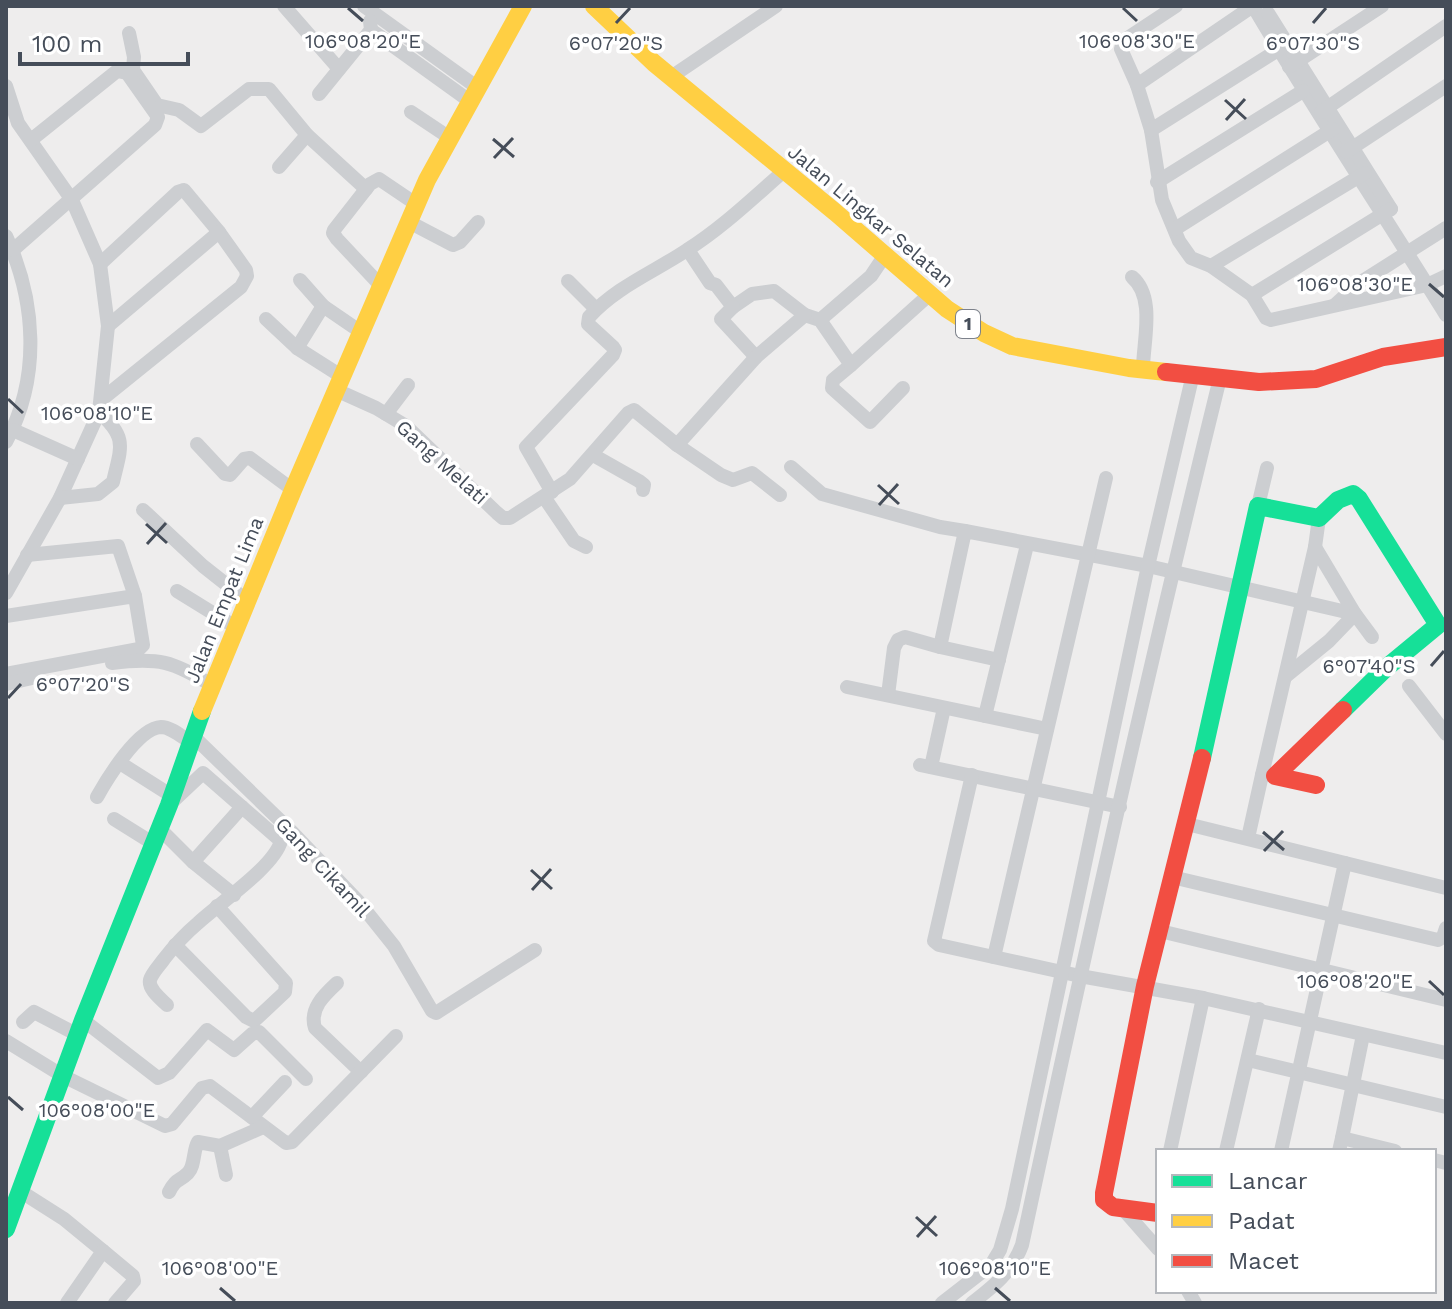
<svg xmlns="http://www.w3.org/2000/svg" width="1452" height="1309" font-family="'Work Sans',sans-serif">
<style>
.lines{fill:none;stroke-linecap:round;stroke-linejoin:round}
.street{stroke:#ccced1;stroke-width:14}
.fast{stroke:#16e098;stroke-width:18}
.slow{stroke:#ffcf43;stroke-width:18}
.jam{stroke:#f24e42;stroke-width:18}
.ticks{fill:none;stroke:#454d59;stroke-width:3}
.labels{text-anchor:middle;stroke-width:7;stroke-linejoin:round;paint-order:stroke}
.shield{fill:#fff;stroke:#7d828b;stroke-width:2}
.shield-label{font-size:18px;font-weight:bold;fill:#454d59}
.street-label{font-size:20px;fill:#454d59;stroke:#fff}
.ticks-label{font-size:20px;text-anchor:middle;fill:#454d59;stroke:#fff;stroke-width:7;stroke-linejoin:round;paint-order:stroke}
</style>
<rect width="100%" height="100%" fill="#eeeded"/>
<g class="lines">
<g class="street">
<polyline points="284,6 339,69"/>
<polyline points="364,6 478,88"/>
<polyline points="1176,6 1123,41 1121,49 1137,85 1151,130 1162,200 1179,241 1191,258 1211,266 1252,295 1266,318 1271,320 1427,285 1446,276"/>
<path d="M1253 6C1315 111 1382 212 1446 315"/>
<polyline points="1268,13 1391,209"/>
<polyline points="371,30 471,102"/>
<polyline points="129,33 134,57 133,70 157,105 179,110 201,126 249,89 269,89 307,135 366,189"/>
<polyline points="1289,67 1382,6"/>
<polyline points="671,77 776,6"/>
<polyline points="1137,85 1253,6"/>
<polyline points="6,86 18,123 72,200 100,264 108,326 99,412 60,498 6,593"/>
<polyline points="319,94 371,30 370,21"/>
<polyline points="411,112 450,138"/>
<polyline points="1321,112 1446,26"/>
<polyline points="1151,130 1278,50"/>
<polyline points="1346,152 1446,86"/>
<polyline points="279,167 307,135"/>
<polyline points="1157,182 1303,91"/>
<polyline points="409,222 453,245 460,242 478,222"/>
<polyline points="1175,229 1333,129"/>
<path d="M6 236C36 301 41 377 6 442"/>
<polyline points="13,250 155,125 158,117 127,73 117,71 31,140"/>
<polyline points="688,250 710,283 716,285 733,307 752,294 774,291 805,315 820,320 851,365 833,380 832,388 870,422 903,388"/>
<polyline points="100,264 178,192 184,190 219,232 246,270 247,276 241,287 101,400"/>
<polyline points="1211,266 1365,173"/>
<path d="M1132 277C1156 297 1143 342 1143 369"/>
<polyline points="300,280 323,306 361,332"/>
<polyline points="568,281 596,309"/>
<polyline points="382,287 337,239 333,233 334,230 370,184 379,179 416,204"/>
<polyline points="1252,295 1391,209"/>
<polyline points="1335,305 1358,284 1446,228"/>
<polyline points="733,307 721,319 756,357"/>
<polyline points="266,319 297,348 341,376"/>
<polyline points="820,320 871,276 885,255"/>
<polyline points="108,326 219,232"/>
<polyline points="297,348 323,306"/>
<polyline points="851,365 930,294"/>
<polyline points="336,390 376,408 406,426 497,513 503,518 510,518 570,479 628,413 634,410 677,445 756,357 805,315"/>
<polyline points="386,414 408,385"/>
<polyline points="13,430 78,459"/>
<polyline points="197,444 225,474 230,475 244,459 250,458 293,490"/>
<polyline points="677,445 721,475 733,480 752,473 780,495"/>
<polyline points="593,455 639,481 644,485 643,490"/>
<polyline points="791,467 822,494 940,527 965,531"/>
<path d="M552 492 526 447 613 355 615 350 613 347 588 324 589 317C616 287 654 272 687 250 722 228 753 198 784 171"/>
<polyline points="544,497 574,541 586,547"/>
<path d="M60 498 98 494 113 482C121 447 128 438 99 412"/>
<polyline points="1258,506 1267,468"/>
<polyline points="143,510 203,566 246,600"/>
<polyline points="27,555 118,546 135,596"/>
<polyline points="177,591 237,628"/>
<polyline points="6,616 135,596 143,645 139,649 6,674"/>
<polyline points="999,660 940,647 965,531 1148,566 1355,614 1315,547"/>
<path d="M112 663C158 657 173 661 213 686"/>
<polyline points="1286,676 1329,641 1355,614 1372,637"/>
<polyline points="6,684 32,678"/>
<polyline points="1409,686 1446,734"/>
<polyline points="847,687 985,716 1027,545"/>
<polyline points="888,695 894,648 898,640 905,637 940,647"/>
<polyline points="985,716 1047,729"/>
<polyline points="192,735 293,833 358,901 394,946 432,1011 436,1013 535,950"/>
<polyline points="120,763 172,796"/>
<polyline points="920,765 1120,807"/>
<polyline points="931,767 944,708"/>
<polyline points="972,775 934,941 939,945 1080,976 1203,998"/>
<polyline points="1262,775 1315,547 1319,518"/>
<path d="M97 797C107 779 138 728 161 727 171 727 182 737 190 742"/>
<polyline points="114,819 154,844"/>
<polyline points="1187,824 1446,888"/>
<polyline points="164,833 193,862 234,895"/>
<polyline points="1248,838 1262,775 1270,775"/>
<polyline points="193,862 242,807"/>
<polyline points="1172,877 1438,940 1443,937 1446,928"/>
<polyline points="1160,931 1446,1000"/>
<polyline points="175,945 246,1017 254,1021 285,992 286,983 217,906"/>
<polyline points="994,957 1106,478"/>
<path d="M337 983C324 995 309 1009 315 1028L361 1072"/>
<path d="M167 1005C161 999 148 989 150 980 152 973 160 965 164 959 174 946 185 934 198 923 218 904 274 867 281 841L203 773 169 805"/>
<polyline points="83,1020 158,1078 169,1073 207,1030 234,1050 252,1034 259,1032 306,1079"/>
<polyline points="23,1022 34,1012 78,1035"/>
<polyline points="6,1041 63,1076 165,1126 172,1124 202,1088 210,1086 286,1143 292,1142 396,1036"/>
<polyline points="1248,1060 1446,1107"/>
<polyline points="252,1117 285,1082"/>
<polyline points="1342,1138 1363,1035"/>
<polyline points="220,1146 226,1175"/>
<polyline points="1170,1151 1203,998 1446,1053"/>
<polyline points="1226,1151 1259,1009"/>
<polyline points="1281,1151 1345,863"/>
<polyline points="1339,1151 1342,1138 1395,1151"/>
<polyline points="1434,1160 1446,1163"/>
<polyline points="20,1191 64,1219 103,1251 67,1303"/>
<path d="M169 1192C176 1178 179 1182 188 1173 195 1166 193 1150 198 1142L220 1146 263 1127"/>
<polyline points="1122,1208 1158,1249"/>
<polyline points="103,1251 133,1276 134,1281 115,1303"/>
<polyline points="1188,1291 1195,1303"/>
<polyline points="942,1303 991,1265 1000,1250 1012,1209 1148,566 1193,374"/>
<path d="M972 1303C994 1286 1012 1272 1022 1245 1084 955 1149 666 1220 378"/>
</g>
<g class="fast">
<polyline points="1202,758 1258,506 1319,518 1338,500 1353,494 1359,499 1438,625 1386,668 1343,710"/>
<polyline points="6,1229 83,1020 169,805 202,711"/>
</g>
<g class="slow">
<polyline points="594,6 654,63 835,212 947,309 984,333 1012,346 1129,368 1166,372"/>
<polyline points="202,711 293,490 427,180 523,6"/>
</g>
<g class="jam">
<polyline points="1166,372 1259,382 1316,379 1383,357 1446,347"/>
<polyline points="1316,785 1275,776 1343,710"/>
<polyline points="1158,1213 1113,1207 1104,1200 1104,1193 1145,986 1202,758"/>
</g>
</g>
<path class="ticks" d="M348 8 363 21M1123 8 1137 21M616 23 630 8M1313 23 1326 8M1225 100 1246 119M1226 120 1245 99M493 139 514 157M494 158 513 138M1429 284 1444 297M8 399 23 413M878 485 899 504M879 505 898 484M146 524 167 543M147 544 166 523M1431 666 1444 651M8 698 21 684M1263 832 1284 850M1264 851 1283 831M531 870 552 889M532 890 551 869M1429 981 1444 995M8 1097 23 1110M916 1217 937 1236M917 1237 936 1216M220 1288 235 1301M995 1288 1010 1301"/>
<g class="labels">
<rect class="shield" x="956" y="310" width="24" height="28" rx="6"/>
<g class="shield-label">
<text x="968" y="330">1</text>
</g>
<g class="street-label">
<text transform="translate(871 216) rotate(40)" y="7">Jalan Lingkar Selatan</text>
<text transform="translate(442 462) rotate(42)" y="7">Gang Melati</text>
<text transform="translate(224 600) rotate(-68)" y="7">Jalan Empat Lima</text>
<text transform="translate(323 867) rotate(47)" y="7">Gang Cikamil</text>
</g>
</g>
<g class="ticks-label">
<text x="363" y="48">106°08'20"E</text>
<text x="1137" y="48">106°08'30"E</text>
<text x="616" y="50">6°07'20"S</text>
<text x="1313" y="50">6°07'30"S</text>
<text x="1355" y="291">106°08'30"E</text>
<text x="97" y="420">106°08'10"E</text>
<text x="1369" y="673">6°07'40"S</text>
<text x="83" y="691">6°07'20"S</text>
<text x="1355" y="988">106°08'20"E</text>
<text x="97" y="1117">106°08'00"E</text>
<text x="220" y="1275">106°08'00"E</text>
<text x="995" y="1275">106°08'10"E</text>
</g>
<rect width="1452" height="1309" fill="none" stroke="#454d59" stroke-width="16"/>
<rect x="1156" y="1149" width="280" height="144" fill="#ffffff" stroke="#b5b8bd" stroke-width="2"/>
<rect x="1172" y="1175" width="40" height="12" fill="#16e098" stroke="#b5b8bd" stroke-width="2"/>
<text x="1228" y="1189" font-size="24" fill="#454d59">Lancar</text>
<rect x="1172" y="1215" width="40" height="12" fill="#ffcf43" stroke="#b5b8bd" stroke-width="2"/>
<text x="1228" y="1229" font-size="24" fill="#454d59">Padat</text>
<rect x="1172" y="1255" width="40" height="12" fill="#f24e42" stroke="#b5b8bd" stroke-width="2"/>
<text x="1228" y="1269" font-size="24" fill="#454d59">Macet</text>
<path d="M20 52v12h168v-12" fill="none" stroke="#454d59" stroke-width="4"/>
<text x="32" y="52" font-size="24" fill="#454d59" stroke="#ffffff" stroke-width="6" paint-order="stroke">100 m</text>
</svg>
